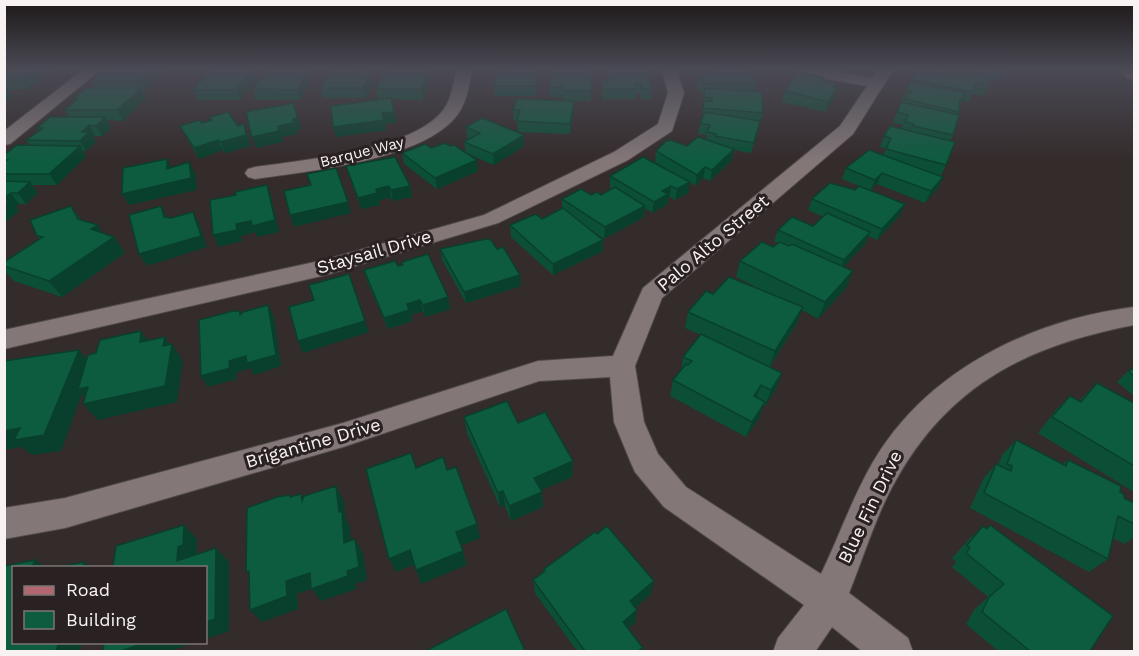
<svg xmlns="http://www.w3.org/2000/svg" width="1139" height="656" font-family="'Work Sans',sans-serif">
<style>
.lines{fill:none;stroke-linecap:round;stroke-linejoin:round}
.street-casing{stroke:#51494a;stroke-width:2}
.primary-casing{stroke:#51494a;stroke-width:3}
.street{fill:#837778;fill-rule:evenodd}
.primary{fill:#b16670;fill-rule:evenodd}
.wall{fill:#0b4f37}
.shaded-wall{fill:#09402d}
.building{fill:#0d5c40;stroke:#09402d;stroke-width:1.5}
.labels{text-anchor:middle;stroke-width:6;stroke-linejoin:round;paint-order:stroke}
.far-street-label{font-size:15px;fill:#f9f2f3;stroke:#2a2122}
.street-label{font-size:18px;fill:#f9f2f3;stroke:#2a2122}
</style>
<rect width="100%" height="100%" fill="#342b2b"/>
<g class="lines">
<g class="street-casing">
<g id="street">
<polygon points="83,70 100,70 10,144 4,145 4,131"/>
<path d="M457 70H472C469 85 467 101 458 114 425 160 309 171 255 179L248 177 245 173 248 169 255 167C303 160 415 150 444 109 452 98 453 82 457 70Z"/>
<polygon points="662,70 677,70 684,93 672,131 628,160 498,223 326,275 4,349 4,330 324,260 484,215 614,152 658,124 668,93"/>
<path d="M798 70H828L872 78 878 70H893L853 134 662 298 635 366 644 422 658 454 686 487 821 574C839 537 852 498 873 462 927 370 1031 320 1134 307V325C1030 345 950 383 896 480 876 515 864 556 849 593L908 638 913 652H863L832 627 815 652H773L778 638 804 605 664 507 635 472 631 463 614 422 610 377 539 381 343 447 65 528 4 539V508L65 498 343 423 538 361 613 356 643 288 840 126 867 86 805 75 800 73Z"/>
</g>
</g>
<g class="primary-casing">
<polygon id="primary" points="1121,70 1134,70 1134,80 1127,78"/>
</g>
<use href="#street" class="street"/>
<use href="#primary" class="primary"/>
</g>
<g class="wall">
<polygon points="4,70 49,70 50,72 28,89 7,90 12,96 4,102"/>
<polygon points="332,70 355,70 356,72 371,72 374,82 366,98 323,98 320,88"/>
<polygon points="513,70 537,70 536,96 495,96 494,86 512,71"/>
<polygon points="591,70 591,101 574,101 574,111 570,134 518,132 517,121 514,121 513,110 563,100 563,97 550,97 550,87"/>
<polygon points="607,70 648,70 652,89 651,99 641,99 640,93 636,93 636,99 602,99 602,81 607,81"/>
<polygon points="714,70 750,70 756,83 754,92 763,113 751,153 734,150 732,160 710,181 703,178 695,186 690,182 688,193 675,200 670,197 668,198 667,205 652,213 645,208 644,217 604,239 586,226 603,251 553,275 511,237 510,225 542,219 562,209 562,199 601,195 612,189 610,187 610,176 678,176 655,162 656,151 687,146 706,140 707,135 698,134 700,123 702,118 704,94 702,94 697,86 699,76 713,75"/>
<polygon points="917,70 928,71 952,70 948,70 1006,70 1001,81 990,79 988,86 983,96 972,94 968,102 962,101 959,107 959,112 953,135 950,141 946,165 941,176 943,177 938,188 925,203 877,184 871,190 900,215 877,240 868,236 865,244 843,267 853,271 846,288 818,319 802,310 797,323 770,367 776,389 765,406 763,405 759,418 746,437 670,396 673,380 681,371 683,357 701,335 685,328 688,312 713,294 760,289 736,277 740,261 773,247 778,243 774,241 778,230 813,226 824,217 808,210 812,199 855,190 859,186 842,179 846,168 883,155 886,149 880,147 884,136 902,129 903,125 893,123 901,102 904,103 905,101 902,100 910,82 911,82"/>
<polygon points="163,73 145,91 143,91 146,98 123,121 107,120 111,128 102,136 95,136 93,138 96,142 86,151 83,151 86,156 57,185 32,185 38,193 26,204 19,204 16,207 19,211 4,223 4,155 30,145 26,140 39,131 37,128 69,117 65,110 75,101 73,99 95,88 91,81"/>
<polygon points="314,75 300,100 256,100 253,89"/>
<polygon points="431,77 423,100 392,99 397,122 385,124 386,130 336,137 378,99 376,89"/>
<polygon points="823,77 822,81 835,84 834,87 837,88 834,98 825,112 782,102 785,91"/>
<polygon points="256,80 240,100 198,100 193,90"/>
<polygon points="210,117 238,126 248,134 250,146 225,153 223,150 199,159 180,126 202,123 211,120"/>
<polygon points="466,127 524,146 494,165 466,153 478,171 437,189 404,164 402,153 450,146 466,153 464,142 470,139 467,138"/>
<polygon points="346,166 410,186 412,197 393,201 391,198 379,200 380,205 361,209"/>
<polygon points="71,206 81,220 104,233 114,237 125,253 62,297 14,281 4,270 4,262 40,239 37,236"/>
<polygon points="440,249 497,249 521,286 466,303 442,260"/>
<polygon points="398,266 448,297 450,309 425,317 423,311 411,315 412,321 388,329 367,281 364,270"/>
<polygon points="1134,368 1134,396 1117,382 1128,371"/>
<polygon points="1097,383 1134,403 1134,492 1038,433 1055,411 1070,396 1079,401"/>
<polygon points="464,417 518,423 572,477 541,490 542,492 543,507 511,521 505,506 500,507 467,433"/>
<polygon points="1016,440 1063,464 1068,460 1120,492 1124,498 1134,503 1134,537 1125,544 1113,538 1108,559 1089,572 970,508 983,479 996,464 998,465 1002,455"/>
<polygon points="990,525 1090,651 998,651 966,624 974,610 988,597 952,567 956,562 952,558 968,540 983,526 986,529"/>
<polygon points="544,569 651,594 635,608 635,623 628,628 642,651 577,651 535,593 533,580 544,572"/>
</g>
<g class="shaded-wall">
<polygon points="35,70 49,70 50,72 28,89 22,79"/>
<polygon points="152,70 162,70 163,73 145,91 140,81"/>
<polygon points="252,70 256,80 240,100 236,90"/>
<polygon points="309,70 313,70 314,75 300,100 297,90"/>
<polygon points="428,70 430,70 431,77 423,100 421,89"/>
<polygon points="371,72 374,82 366,98 363,88"/>
<polygon points="5,86 12,96 4,102 4,87"/>
<polygon points="141,88 146,98 123,121 117,110"/>
<polygon points="837,88 834,98 825,112 828,102"/>
<polygon points="574,101 574,111 570,134 570,124"/>
<polygon points="394,112 397,122 385,124 386,130 336,137 333,127 382,113"/>
<polygon points="105,117 111,128 102,136 96,126"/>
<polygon points="298,118 302,129 296,130 298,134 282,137 283,142 256,148 252,137 293,119"/>
<polygon points="244,124 248,134 250,146 225,153 221,142"/>
<polygon points="89,125 95,136 93,138 96,142 86,151 80,141 82,132"/>
<polygon points="524,135 524,146 494,165 493,154"/>
<polygon points="218,140 223,150 199,159 194,148"/>
<polygon points="80,146 86,156 57,185 49,174"/>
<polygon points="734,149 732,160 710,181 712,170"/>
<polygon points="167,159 172,170 167,169"/>
<polygon points="477,160 478,171 437,189 435,178"/>
<polygon points="189,162 195,173 197,190 129,205 122,194"/>
<polygon points="705,167 703,178 695,186 697,175"/>
<polygon points="882,173 877,184 870,191 875,180"/>
<polygon points="943,177 938,188 925,203 931,191"/>
<polygon points="30,182 38,193 26,204 18,193"/>
<polygon points="690,182 688,193 675,200 677,189"/>
<polygon points="267,185 271,196 279,232 257,237 255,232 241,236 242,241 219,247 213,235"/>
<polygon points="389,186 391,198 379,200 380,205 361,209 358,198 376,189"/>
<polygon points="410,186 412,197 393,201 391,190"/>
<polygon points="671,186 670,197 668,198 667,205 652,213 654,202 662,191"/>
<polygon points="11,193 19,204 16,207 19,211 5,223 4,222 4,198"/>
<polygon points="348,202 351,213 294,227 290,215"/>
<polygon points="905,204 900,215 877,240 882,229"/>
<polygon points="161,206 167,217 164,217"/>
<polygon points="645,206 644,217 604,239 605,227"/>
<polygon points="193,212 199,223 207,247 147,266 139,254"/>
<polygon points="98,225 108,241 114,237 125,253 62,297 49,281 91,229"/>
<polygon points="870,232 865,244 840,271 844,260"/>
<polygon points="603,240 603,251 553,275 553,264"/>
<polygon points="853,271 846,288 818,319 825,302"/>
<polygon points="520,275 521,286 466,303 464,292"/>
<polygon points="448,297 450,309 425,317 423,305"/>
<polygon points="420,300 423,311 411,315 412,321 388,329 384,318 407,304"/>
<polygon points="268,305 274,317 281,366 254,375 250,368 236,373 237,379 208,387 201,376 229,361"/>
<polygon points="803,307 797,323 769,367 775,351"/>
<polygon points="365,321 369,332 303,353 298,341"/>
<polygon points="141,331 153,348 140,342"/>
<polygon points="165,337 171,347 172,344 183,361 177,402 98,420 83,404 90,402 82,394 61,451 32,455 22,447 4,450 4,431 79,350 92,366 163,346"/>
<polygon points="782,373 776,389 765,406 771,390"/>
<polygon points="761,385 755,401 754,396"/>
<polygon points="765,402 759,418 746,437 752,422"/>
<polygon points="573,461 572,477 535,493 534,478"/>
<polygon points="336,486 344,501 346,520 350,526 352,556 344,543"/>
<polygon points="503,491 505,506 500,507 498,493"/>
<polygon points="542,492 543,507 511,521 509,506"/>
<polygon points="477,524 480,538 460,546 456,532"/>
<polygon points="184,525 197,539 197,559 177,561 178,547"/>
<polygon points="355,539 363,553 367,580 355,584 357,589 321,601 312,589 297,594 298,609 262,622 250,610 286,581 310,573 347,571"/>
<polygon points="216,548 229,562 229,631 206,639 206,622"/>
<polygon points="410,550 416,564 396,572 389,559"/>
<polygon points="463,551 467,565 421,584 416,570"/>
<polygon points="35,560 46,567 32,567"/>
<polygon points="84,562 91,567 83,567"/>
<polygon points="654,581 651,594 628,614 630,601"/>
<polygon points="637,610 635,623 621,634 623,622"/>
<polygon points="59,642 83,642 80,651 56,651"/>
<polygon points="147,642 196,642 170,651 121,651"/>
</g>
<g class="building">
<polygon points="4,70 35,70 22,79 4,80"/>
<polygon points="103,70 152,70 140,81 91,81"/>
<polygon points="211,70 252,70 236,90 193,90"/>
<polygon points="268,70 309,70 297,90 253,89"/>
<polygon points="332,70 352,70 351,72 371,72 363,88 320,88"/>
<polygon points="385,70 428,70 421,89 376,89"/>
<polygon points="513,70 537,70 536,86 494,86 497,71 512,71"/>
<polygon points="551,70 591,70 591,91 563,91 563,87 550,87"/>
<polygon points="607,70 648,70 652,89 642,89 640,83 636,83 637,89 602,89 602,81 609,81"/>
<polygon points="716,70 750,70 756,83 704,84 699,76 718,74"/>
<polygon points="917,70 928,71 929,70 945,70 990,78 988,86 975,83 973,92 912,80"/>
<polygon points="962,70 993,70 992,75"/>
<polygon points="799,72 823,77 821,80 835,84 833,87 837,88 828,102 785,91"/>
<polygon points="910,82 964,93 962,100 960,100 959,112 905,99 908,93 912,91 906,90"/>
<polygon points="86,88 141,88 117,110 65,110 78,99 73,99"/>
<polygon points="705,88 762,92 763,113 703,108 704,101 712,101 712,98 704,97"/>
<polygon points="391,98 394,112 382,113 384,120 333,127 331,106"/>
<polygon points="517,99 574,101 570,124 517,121 520,110 513,110"/>
<polygon points="901,102 959,115 953,135 913,126 914,124 905,122 908,115 897,112"/>
<polygon points="293,103 298,118 293,119 294,123 278,126 279,131 252,137 246,112"/>
<polygon points="228,112 238,126 244,124 246,135 221,142 218,140 194,148 180,126 200,120 202,123 212,120 210,117"/>
<polygon points="705,112 760,121 754,143 715,136 716,134 707,132 710,125 700,123"/>
<polygon points="50,117 105,117 96,126 89,125 82,132 89,132 80,141 26,140 43,128 37,128"/>
<polygon points="482,118 524,135 493,154 464,142 480,133 466,127"/>
<polygon points="890,126 955,142 946,165 886,149 891,138 884,136"/>
<polygon points="698,137 734,149 712,170 705,167 697,175 656,151 665,142 670,140 687,146"/>
<polygon points="445,143 450,146 454,145 477,160 435,178 402,153 425,144 431,148"/>
<polygon points="17,145 80,146 49,174 4,174 4,162 7,160 4,160 4,155"/>
<polygon points="869,150 943,177 931,191 882,173 875,180 846,168"/>
<polygon points="395,157 410,186 391,190 389,186 376,189 377,193 358,198 346,166"/>
<polygon points="643,157 690,182 677,189 671,186 662,191 668,194 654,202 610,176"/>
<polygon points="167,159 167,169 189,162 191,178 122,194 123,168"/>
<polygon points="336,168 348,202 290,215 284,191 311,185 307,174"/>
<polygon points="4,181 30,182 18,193 11,193 4,198"/>
<polygon points="830,183 855,190 859,186 905,204 882,229 812,199"/>
<polygon points="267,185 275,220 252,226 251,221 236,224 237,230 213,235 210,200 236,195 235,192"/>
<polygon points="615,187 645,206 605,227 562,199 581,189 591,195 597,192 601,195"/>
<polygon points="4,200 10,200 4,205"/>
<polygon points="71,206 78,219 98,225 91,229 114,237 49,281 4,266 4,262 43,237 37,236 30,220"/>
<polygon points="161,206 164,217 171,218 193,212 201,236 139,254 129,215"/>
<polygon points="563,208 603,240 553,264 510,225 536,214 542,219"/>
<polygon points="827,213 870,232 844,260 778,230 792,217 813,226"/>
<polygon points="486,239 491,240 497,249 503,247 520,275 464,292 440,249"/>
<polygon points="762,242 773,247 780,242 789,246 792,244 853,271 825,302 740,261"/>
<polygon points="428,254 448,297 423,305 420,300 407,304 409,310 384,318 364,270 395,261 398,266 403,265 402,262"/>
<polygon points="349,274 365,321 298,341 289,307 314,300 309,285"/>
<polygon points="729,277 803,307 775,351 688,312 706,291 713,294"/>
<polygon points="268,305 276,355 247,363 246,356 229,361 230,368 201,376 199,320 233,311 240,311 240,315 243,312"/>
<polygon points="141,331 140,342 165,337 163,346 172,344 165,386 83,404 88,387 78,389 88,355 96,353 100,340"/>
<polygon points="701,334 782,373 771,390 761,385 754,396 765,402 752,422 673,380 686,364 688,365 692,361 683,357"/>
<polygon points="79,350 44,435 14,440 20,428 4,431 4,361"/>
<polygon points="1134,368 1134,376 1128,371"/>
<polygon points="1097,383 1134,403 1134,466 1052,417 1070,396 1081,402"/>
<polygon points="507,401 518,423 545,412 573,461 534,478 542,492 509,506 503,491 498,493 464,417"/>
<polygon points="1016,440 1066,466 1068,460 1121,486 1120,492 1124,494 1124,498 1134,503 1134,524 1118,516 1108,559 984,493 996,464 1011,471 1012,466 1007,464"/>
<polygon points="411,453 416,468 443,457 447,470 456,467 477,524 456,532 463,551 416,570 410,550 389,559 366,469"/>
<polygon points="336,486 339,512 342,511 344,543 355,539 359,567 347,571 348,576 311,589 310,573 286,581 287,596 250,610 249,571 246,572 247,508 277,497 290,495 290,497 301,494 302,501 304,496"/>
<polygon points="184,525 183,545 178,547 177,561 216,548 215,619 206,622 206,567 113,567 116,546"/>
<polygon points="990,525 1113,616 1090,651 1030,651 982,612 989,597 1004,584 966,553 970,548 967,545 983,526 987,529"/>
<polygon points="607,526 654,581 630,601 637,610 623,622 643,648 638,651 585,651 533,580 545,571 544,569 595,532 597,534"/>
<polygon points="35,560 32,567 14,567 14,642 59,642 56,651 4,651 4,566"/>
<polygon points="84,562 83,567 58,567"/>
<polygon points="506,609 525,651 426,651"/>
<polygon points="104,642 147,642 121,651 103,651"/>
</g>
<linearGradient id="sky" x2="0" y2="1"><stop stop-color="#1d1818"/><stop offset="0.43" stop-color="#4a4a55"/><stop offset="1" stop-color="#4a4a55" stop-opacity="0"/></linearGradient>
<rect width="1139" height="161" fill="url(#sky)"/>
<g class="labels">
<g class="far-street-label">
<text transform="translate(362 152) rotate(-14)" y="5">Barque Way</text>
</g>
<g class="street-label">
<text transform="translate(713 243) rotate(-40)" y="6">Palo Alto Street</text>
<text transform="translate(374 252) rotate(-16)" y="6">Staysail Drive</text>
<text transform="translate(313 443) rotate(-16)" y="6">Brigantine Drive</text>
<text transform="translate(870 507) rotate(-64)" y="6">Blue Fin Drive</text>
</g>
</g>
<rect width="1139" height="656" fill="none" stroke="#f9f2f3" stroke-width="12"/>
<rect x="12" y="566" width="195" height="78" fill="#2a2122" stroke="#7d7576" stroke-width="1.5"/>
<rect x="24" y="586" width="30" height="9" fill="#b16670" stroke="#7d7576" stroke-width="1.5"/>
<text x="66" y="596" font-size="18" fill="#f9f2f3">Road</text>
<rect x="24" y="611" width="30" height="18" fill="#0d5c40" stroke="#7d7576" stroke-width="1.5"/>
<text x="66" y="626" font-size="18" fill="#f9f2f3">Building</text>
</svg>
